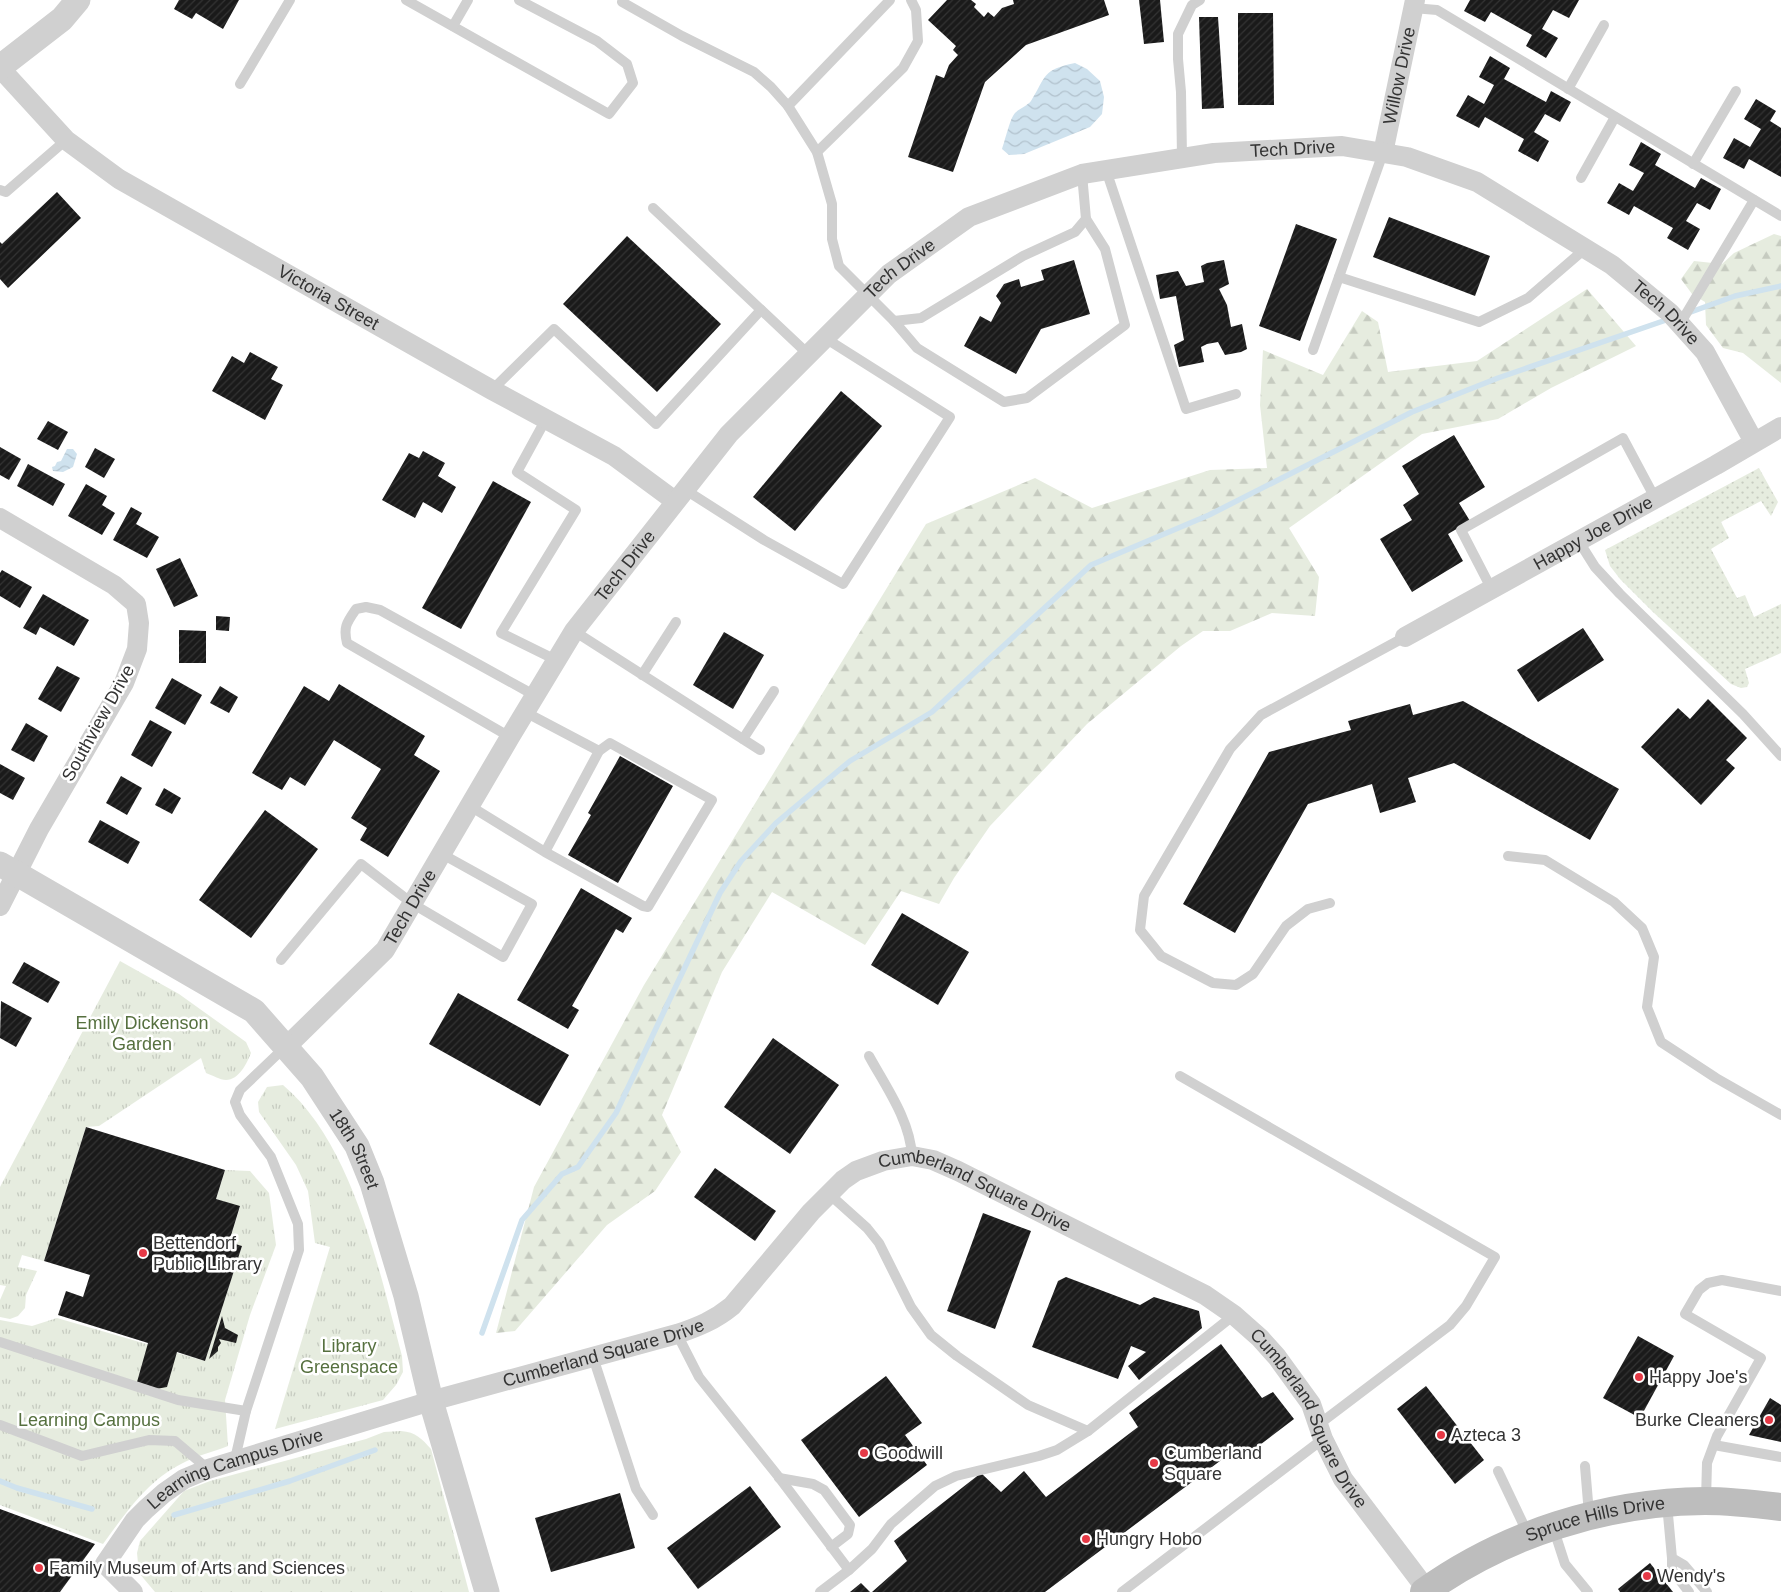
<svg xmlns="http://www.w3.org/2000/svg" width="1781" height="1592" font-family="Arial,sans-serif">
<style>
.grass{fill:url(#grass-dots)}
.forest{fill:url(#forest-firs)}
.park{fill:url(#park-tufts)}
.water{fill:url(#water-waves)}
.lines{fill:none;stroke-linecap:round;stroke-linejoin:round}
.stream{stroke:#cfe2ee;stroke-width:5.5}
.building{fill:url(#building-hatch)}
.service{stroke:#d0d0d0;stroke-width:10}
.minor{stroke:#d0d0d0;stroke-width:20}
.tertiary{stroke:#d0d0d0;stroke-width:25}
.secondary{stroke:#bdbdbd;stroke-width:28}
.poi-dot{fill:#e63946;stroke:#fff;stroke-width:2}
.labels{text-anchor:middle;stroke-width:5;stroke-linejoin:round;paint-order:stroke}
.street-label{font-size:18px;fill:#333;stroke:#fff}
.park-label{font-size:18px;fill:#56703f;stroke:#fff}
.poi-label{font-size:18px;fill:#333;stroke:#fff;text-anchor:start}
</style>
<defs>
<pattern id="grass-dots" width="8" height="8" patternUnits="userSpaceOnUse" patternTransform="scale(1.25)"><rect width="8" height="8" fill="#e6ecdf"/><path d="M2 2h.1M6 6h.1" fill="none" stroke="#c6cbc0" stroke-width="1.8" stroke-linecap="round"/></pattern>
<pattern id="forest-firs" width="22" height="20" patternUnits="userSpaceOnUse" patternTransform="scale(1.25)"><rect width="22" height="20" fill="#e6ecdf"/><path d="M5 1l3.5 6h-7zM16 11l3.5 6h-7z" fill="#c6cbc0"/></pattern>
<pattern id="park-tufts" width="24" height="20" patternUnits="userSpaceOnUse" patternTransform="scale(1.25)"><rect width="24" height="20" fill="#e6ecdf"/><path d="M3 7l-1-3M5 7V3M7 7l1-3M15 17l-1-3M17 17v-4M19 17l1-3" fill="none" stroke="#c6cbc0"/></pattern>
<pattern id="water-waves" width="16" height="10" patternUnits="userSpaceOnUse" patternTransform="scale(1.25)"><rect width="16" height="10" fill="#cfe2ee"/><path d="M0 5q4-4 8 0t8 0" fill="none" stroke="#b2c2cd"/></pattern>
<pattern id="building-hatch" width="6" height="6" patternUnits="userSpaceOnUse" patternTransform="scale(1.25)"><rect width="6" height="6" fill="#1a1a1a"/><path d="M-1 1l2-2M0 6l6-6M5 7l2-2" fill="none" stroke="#333"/></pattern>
</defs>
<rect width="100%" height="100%" fill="#fff"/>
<polygon class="grass" points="1759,468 1778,502 1771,516 1761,501 1721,522 1729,538 1711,549 1737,598 1745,595 1754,617 1781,604 1781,653 1745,669 1749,683 1747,687 1741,688 1731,684 1653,612 1620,579 1610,566 1605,550"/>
<g class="forest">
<polygon points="1774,234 1781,236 1781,383 1743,353 1723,348 1706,325 1705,302 1692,294 1681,279 1694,261 1722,264 1734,253"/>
<polygon points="1587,289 1636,346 1551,388 1498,419 1422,434 1289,528 1319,577 1315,616 1272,613 1230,631 1203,631 1181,646 1087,724 990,826 954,878 939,904 901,891 865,945 772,892 722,972 662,1115 681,1152 655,1191 607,1225 515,1331 496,1333 534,1187 644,985 926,524 1035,478 1092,508 1210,470 1267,468 1260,405 1263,350 1323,375 1362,311 1378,322 1388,372 1477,361"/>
</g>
<g class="park">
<path d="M120 961 179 994 246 1042 251 1053C247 1063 239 1080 226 1080 220 1080 212 1075 206 1073L201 1058 99 1126 86 1127 44 1261 22 1255 18 1267 37 1271 26 1295 25 1308 18 1316 10 1319 0 1317V1300L6 1286 0 1285V1187Z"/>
<path d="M283 1085C353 1144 379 1270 402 1356L403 1372 396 1385 383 1400 275 1429 330 1247 315 1243 308 1191 296 1165 259 1112 258 1102 267 1087Z"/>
<path d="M225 1170 250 1171 269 1193 276 1245 250 1315 225 1400 228 1446C213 1452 195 1456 181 1464 147 1481 125 1514 103 1544L0 1505V1320L32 1326 57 1318 205 1361 242 1246 229 1242 240 1207 216 1199Z"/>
<path d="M401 1431C416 1432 422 1439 431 1449L469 1592H155L139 1573 137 1553 140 1541 184 1491 210 1481 366 1439 384 1432Z"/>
</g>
<g class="water">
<path d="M1075 63 1087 69 1100 81 1104 97 1102 114 1090 127 1024 154 1009 155 1002 149C1005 141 1010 118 1015 113 1020 108 1027 106 1031 101 1047 75 1042 70 1075 63Z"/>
<polygon points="67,449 73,449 77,454 73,467 63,472 53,471 52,467 55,466 57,462 61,461"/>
</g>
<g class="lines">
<g class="stream">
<polyline points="1688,313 1735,296 1781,286"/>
<polyline points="482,1333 522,1220 562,1174 578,1167 616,1113 720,893 741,861 776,823 850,761 932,712 1091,565 1209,515 1412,412 1498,378 1669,319"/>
<polyline points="0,1481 17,1488 92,1509"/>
<polyline points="174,1515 290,1481 375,1450"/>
</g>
</g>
<g class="building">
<polygon points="179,0 239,0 223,29 196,13 192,19 174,9"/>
<polygon points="947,0 971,0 976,4 974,7 984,17 988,12 994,17 1002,8 1014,4 1013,0 1104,0 1109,15 1026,45 985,82 953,172 908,157 936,75 944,78 949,65 958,55 953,50 956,46 928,20"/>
<polygon points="1139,0 1160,0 1164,42 1144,44"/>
<polygon points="1470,0 1579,0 1569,18 1553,10 1542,29 1558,38 1546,58 1526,46 1532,35 1491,12 1485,22 1464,11"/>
<polygon points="1238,13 1273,13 1274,105 1238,105"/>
<polygon points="1199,17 1218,17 1224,108 1202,109"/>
<polygon points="1490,56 1510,68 1504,79 1546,102 1551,91 1571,102 1560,122 1545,114 1534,132 1549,141 1538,162 1518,151 1524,139 1485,117 1479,128 1456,116 1468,95 1484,104 1494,85 1479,77"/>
<polygon points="1756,99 1776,111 1770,121 1781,128 1781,177 1749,159 1744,169 1723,158 1734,138 1750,147 1761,129 1744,119"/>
<polygon points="1641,142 1661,154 1655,165 1695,188 1701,178 1721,189 1710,210 1697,203 1686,221 1700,229 1688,250 1667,238 1673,228 1634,206 1629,215 1607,203 1619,183 1633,191 1644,173 1629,165"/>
<polygon points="57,192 81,218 8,288 0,279 0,242 2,244"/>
<polygon points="1389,217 1490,256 1475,296 1373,257"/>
<polygon points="1296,224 1337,239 1300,341 1259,326"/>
<polygon points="627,236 721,324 657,392 563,304"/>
<polygon points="1074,260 1090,314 1041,329 1016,374 964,346 980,316 991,322 1001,303 996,296 1004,284 1019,279 1021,287 1044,280 1041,270"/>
<polygon points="1224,260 1229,284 1219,289 1227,305 1231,327 1242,324 1247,349 1241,352 1225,355 1218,342 1207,344 1201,347 1204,362 1179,367 1174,345 1184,340 1176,296 1160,299 1156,275 1178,271 1186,286 1204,282 1201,266 1207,263"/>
<polygon points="250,352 278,367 271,379 283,385 265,420 212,391 232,356 244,363"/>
<polygon points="841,391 882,426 795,531 753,497"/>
<polygon points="48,421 68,432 58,450 37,439"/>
<polygon points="1454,435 1485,487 1459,503 1470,521 1448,534 1463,561 1412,592 1380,539 1412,520 1403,505 1419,494 1402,466"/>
<polygon points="0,447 21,459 9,480 0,475"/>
<polygon points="95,448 115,459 104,478 85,467"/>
<polygon points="423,451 445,463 438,476 456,487 442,513 423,502 415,518 382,500 409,453 419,458"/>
<polygon points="28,464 65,484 53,506 17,486"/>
<polygon points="493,481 531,502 461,629 422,608"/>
<polygon points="86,484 107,496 102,505 115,513 102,535 68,516"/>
<polygon points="131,507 142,513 136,524 159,537 147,558 113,540"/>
<polygon points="180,558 198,596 174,607 156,569"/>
<polygon points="2,570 32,587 20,608 0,596 0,573"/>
<polygon points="43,594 89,620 74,646 40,627 36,635 23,628"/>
<polygon points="216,616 230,617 229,631 216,630"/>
<polygon points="1583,628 1604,660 1538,702 1517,670"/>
<polygon points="179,630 206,631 206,663 179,663"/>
<polygon points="724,632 764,655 733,709 693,685"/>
<polygon points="57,666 80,678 61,712 38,699"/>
<polygon points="172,678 202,695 185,725 155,708"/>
<polygon points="339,684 425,736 414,755 440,771 388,857 360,840 367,828 351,818 381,769 334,740 305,786 290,777 282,790 252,773 304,686 329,701"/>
<polygon points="220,686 238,697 229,713 210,703"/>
<polygon points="1708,699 1747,738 1726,760 1735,768 1701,805 1641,747 1678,708 1690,719"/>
<polygon points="1463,701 1619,789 1590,840 1454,763 1408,778 1416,802 1380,813 1372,784 1308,804 1235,933 1183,904 1269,752 1351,730 1348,721 1410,704 1413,715"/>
<polygon points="150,720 172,732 152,767 131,755"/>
<polygon points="26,723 48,736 34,762 11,750"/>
<polygon points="620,756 673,786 618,883 568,855 591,815 588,813"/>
<polygon points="0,764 25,778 13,800 0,793"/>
<polygon points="121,776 142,788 127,815 106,803"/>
<polygon points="164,788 181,798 172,814 155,805"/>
<polygon points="265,810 318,849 251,938 199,900"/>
<polygon points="100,820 140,842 128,864 88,842"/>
<polygon points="581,888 632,918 623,933 616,929 572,1006 579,1010 568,1029 517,1000"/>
<polygon points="902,913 969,952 938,1005 871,965"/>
<polygon points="24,962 60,982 48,1003 12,983"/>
<polygon points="458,993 569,1055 540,1106 429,1044"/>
<polygon points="1,1001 32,1018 16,1047 0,1038"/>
<polygon points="773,1038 839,1085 790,1154 724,1107"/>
<polygon points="86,1127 225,1170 216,1199 240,1206 229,1242 242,1246 205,1361 177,1352 167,1387 156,1389 137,1382 148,1343 58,1315 66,1291 83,1297 90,1275 44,1261"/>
<polygon points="715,1168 776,1211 755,1241 694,1197"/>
<polygon points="983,1213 1031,1231 995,1329 947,1311"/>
<polygon points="1066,1277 1140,1305 1154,1297 1199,1311 1202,1328 1139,1380 1128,1366 1146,1352 1131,1346 1118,1379 1032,1347 1058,1281"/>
<polygon points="222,1316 225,1328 238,1335 236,1343 219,1339 221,1343 218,1347 218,1351 209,1359"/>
<polygon points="1638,1336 1674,1356 1640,1418 1603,1398"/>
<polygon points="1221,1344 1262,1398 1273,1392 1294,1419 1248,1454 1240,1446 1045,1592 872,1592 907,1561 894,1541 981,1473 1001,1492 1024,1471 1046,1497 1138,1427 1129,1413"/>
<polygon points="886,1376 922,1423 905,1435 927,1465 859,1517 801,1440"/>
<polygon points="1426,1386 1484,1460 1455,1484 1397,1409"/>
<polygon points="1770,1398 1781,1405 1781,1442 1749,1435"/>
<polygon points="750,1486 781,1527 698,1589 667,1548"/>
<polygon points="620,1493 635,1548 551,1572 535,1518"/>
<polygon points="0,1509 95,1544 60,1592 0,1592"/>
<polygon points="1650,1563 1673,1592 1620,1592 1618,1589"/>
<polygon points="861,1583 870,1592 850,1592"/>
</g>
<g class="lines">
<g class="service">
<polyline points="406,0 609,114 633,83 627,64 597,41 519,0"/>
<polyline points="622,2 682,36 754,72 771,87 788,106 817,152 832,204 832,239 839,266 894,321 917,348 1004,402 1027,398 1125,325 1105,249 1086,219"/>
<polyline points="1413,8 1437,10 1781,216"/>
<polyline points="453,26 468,0"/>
<polyline points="240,84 290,0"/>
<polyline points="1568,89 1604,25"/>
<polyline points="788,106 890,0"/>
<polyline points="817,152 903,68 918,41 916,10 911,0"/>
<polyline points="1182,158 1181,92 1178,59 1178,34 1192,5 1200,0"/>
<polyline points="1693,164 1736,91"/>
<polyline points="1106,170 1186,409 1236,394"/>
<polyline points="1581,178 1615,117"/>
<polyline points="0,190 6,192 66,140"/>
<polyline points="653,208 808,354"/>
<polyline points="1339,277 1479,322 1528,298 1586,248"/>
<polyline points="894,321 921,318 1023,256 1075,232 1086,219 1082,174"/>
<polyline points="1680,324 1754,200"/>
<polyline points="1313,350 1383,153"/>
<polyline points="492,390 554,329 656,424 761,310"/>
<polyline points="546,419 517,472 576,510 501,633 556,660"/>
<polyline points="684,489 764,540 843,584 950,417 825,338"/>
<polyline points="1578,540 1595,567 1620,594 1743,714 1781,756"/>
<polyline points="1491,588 1461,530 1623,438 1655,498"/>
<polyline points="574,631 760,750"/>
<polyline points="642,675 676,622"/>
<polyline points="525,712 599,751"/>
<path d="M510 737 347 643C343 627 347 622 356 609L366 607 380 610 534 695"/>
<polyline points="743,739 774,691"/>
<polyline points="470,806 545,852 643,906 648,907 712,800 610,743 599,751 545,852"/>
<polyline points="1508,856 1545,860 1614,902 1642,928 1654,957 1647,1007 1661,1042 1716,1078 1781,1115"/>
<polyline points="1330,903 1308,909 1286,926 1253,974 1236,985 1213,983 1161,956 1140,930 1144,896 1230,749 1261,715 1405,637"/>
<polyline points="281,960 361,864 413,904 503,957 532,904 442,854"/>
<path d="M869 1056C886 1087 910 1120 912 1156"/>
<polyline points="1180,1076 1495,1257 1466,1306 1450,1325 1318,1425"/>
<polyline points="828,1193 867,1228 879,1243 911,1307 931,1335 957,1356 1028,1405 1088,1431"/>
<polyline points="677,1334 699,1377 778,1476 849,1570"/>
<polyline points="0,1342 178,1400 246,1411"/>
<polyline points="593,1357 636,1489 653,1515"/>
<polyline points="0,1425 82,1456 149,1440 175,1441 208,1469"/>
<polyline points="1714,1445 1781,1457"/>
<polyline points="235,1459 246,1411 299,1250 298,1224 271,1157 240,1115 235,1102 240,1090 285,1047"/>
<polyline points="1585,1466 1589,1514"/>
<polyline points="1498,1471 1528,1534"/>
<polyline points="779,1478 813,1484 824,1490 850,1525 848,1534 831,1547"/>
<polyline points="1706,1500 1707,1463 1717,1436 1761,1358 1685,1314 1699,1290 1708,1283 1722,1280 1781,1291"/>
<polyline points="1667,1504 1672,1558 1684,1565 1707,1592"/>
<polyline points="1553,1527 1565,1564 1588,1592"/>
<polyline points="1672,1558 1672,1570 1689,1592"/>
<polyline points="820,1592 849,1570 872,1549 891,1524 935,1486 956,1476 1039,1456 1057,1450 1088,1431 1234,1315"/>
<polyline points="1122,1592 1323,1439"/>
</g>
<g class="minor">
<path id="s1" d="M0 68 66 140 119 179 492 390 614 456 675 501"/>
<path id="s2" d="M1383 153 1415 0"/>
<polyline points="0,518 114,585 136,604 139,623 137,649 124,683 39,829 0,906"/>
<path id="s3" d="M1405 637 1716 465 1781 427"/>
<path id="s4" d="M286 1047 385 950 510 737 574 631 729 434 889 274 969 217 1082 174 1214 153 1342 146 1407 157 1477 182 1612 265 1670 313 1705 352 1754 442"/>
<path id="s5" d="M133 1592 105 1564 135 1520 146 1509 164 1493 184 1479 208 1469 431 1401 677 1334C698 1327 715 1320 732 1306L811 1212 843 1180 856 1171 883 1161 912 1156 933 1160 958 1171 1205 1295 1234 1315 1260 1338 1277 1357 1311 1404 1323 1439 1343 1479 1427 1590"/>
</g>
<g class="tertiary">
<polyline points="0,67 62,19 78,0"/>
<path id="s6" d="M0 864 254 1011 312 1077 357 1146 372 1183 406 1296 431 1401 487 1592"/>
</g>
<path class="secondary" id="s7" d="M1424 1592C1505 1534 1605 1502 1705 1501 1730 1501 1756 1504 1781 1507"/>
</g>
<g class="poi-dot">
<circle cx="143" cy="1253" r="5"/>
<circle cx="1639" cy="1377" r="5"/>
<circle cx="1769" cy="1420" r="5"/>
<circle cx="1441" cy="1435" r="5"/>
<circle cx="864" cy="1453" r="5"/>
<circle cx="1154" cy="1463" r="5"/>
<circle cx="1086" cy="1539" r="5"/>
<circle cx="39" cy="1568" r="5"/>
<circle cx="1647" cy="1576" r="5"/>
</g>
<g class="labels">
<g class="street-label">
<text dy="6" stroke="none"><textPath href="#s2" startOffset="79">Willow Drive</textPath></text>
<text dy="6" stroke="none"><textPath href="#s4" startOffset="1418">Tech Drive</textPath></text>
<text dy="6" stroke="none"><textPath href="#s4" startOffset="998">Tech Drive</textPath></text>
<text dy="6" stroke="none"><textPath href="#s1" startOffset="404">Victoria Street</textPath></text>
<text dy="6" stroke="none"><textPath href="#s4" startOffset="1838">Tech Drive</textPath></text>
<text dy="6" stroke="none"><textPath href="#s3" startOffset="215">Happy Joe Drive</textPath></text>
<text dy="6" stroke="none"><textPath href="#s4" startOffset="592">Tech Drive</textPath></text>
<text transform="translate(98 723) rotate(-61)" y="6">Southview Drive</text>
<text dy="6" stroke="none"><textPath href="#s4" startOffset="188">Tech Drive</textPath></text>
<text dy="6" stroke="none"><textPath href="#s6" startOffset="465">18th Street</textPath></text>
<text dy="6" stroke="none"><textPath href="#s5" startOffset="1045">Cumberland Square Drive</textPath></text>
<text dy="6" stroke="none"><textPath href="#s5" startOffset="595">Cumberland Square Drive</textPath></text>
<text dy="6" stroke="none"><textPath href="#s5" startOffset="1465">Cumberland Square Drive</textPath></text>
<text dy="6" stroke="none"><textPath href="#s5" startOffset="208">Learning Campus Drive</textPath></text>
<text dy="6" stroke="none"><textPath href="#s7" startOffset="188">Spruce Hills Drive</textPath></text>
</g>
<g class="park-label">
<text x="142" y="1029">Emily Dickenson<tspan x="142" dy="21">Garden</tspan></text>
<text x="349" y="1352">Library<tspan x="349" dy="21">Greenspace</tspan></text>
<text x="89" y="1426">Learning Campus</text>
</g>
<g class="poi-label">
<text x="153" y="1249">Bettendorf<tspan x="153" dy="21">Public Library</tspan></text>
<text x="1649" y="1383">Happy Joe's</text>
<text x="1759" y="1426" text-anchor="end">Burke Cleaners</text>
<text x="1451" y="1441">Azteca 3</text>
<text x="874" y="1459">Goodwill</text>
<text x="1164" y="1459">Cumberland<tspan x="1164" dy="21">Square</tspan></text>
<text x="1096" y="1545">Hungry Hobo</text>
<text x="49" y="1574">Family Museum of Arts and Sciences</text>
<text x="1657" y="1582">Wendy's</text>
</g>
</g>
</svg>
